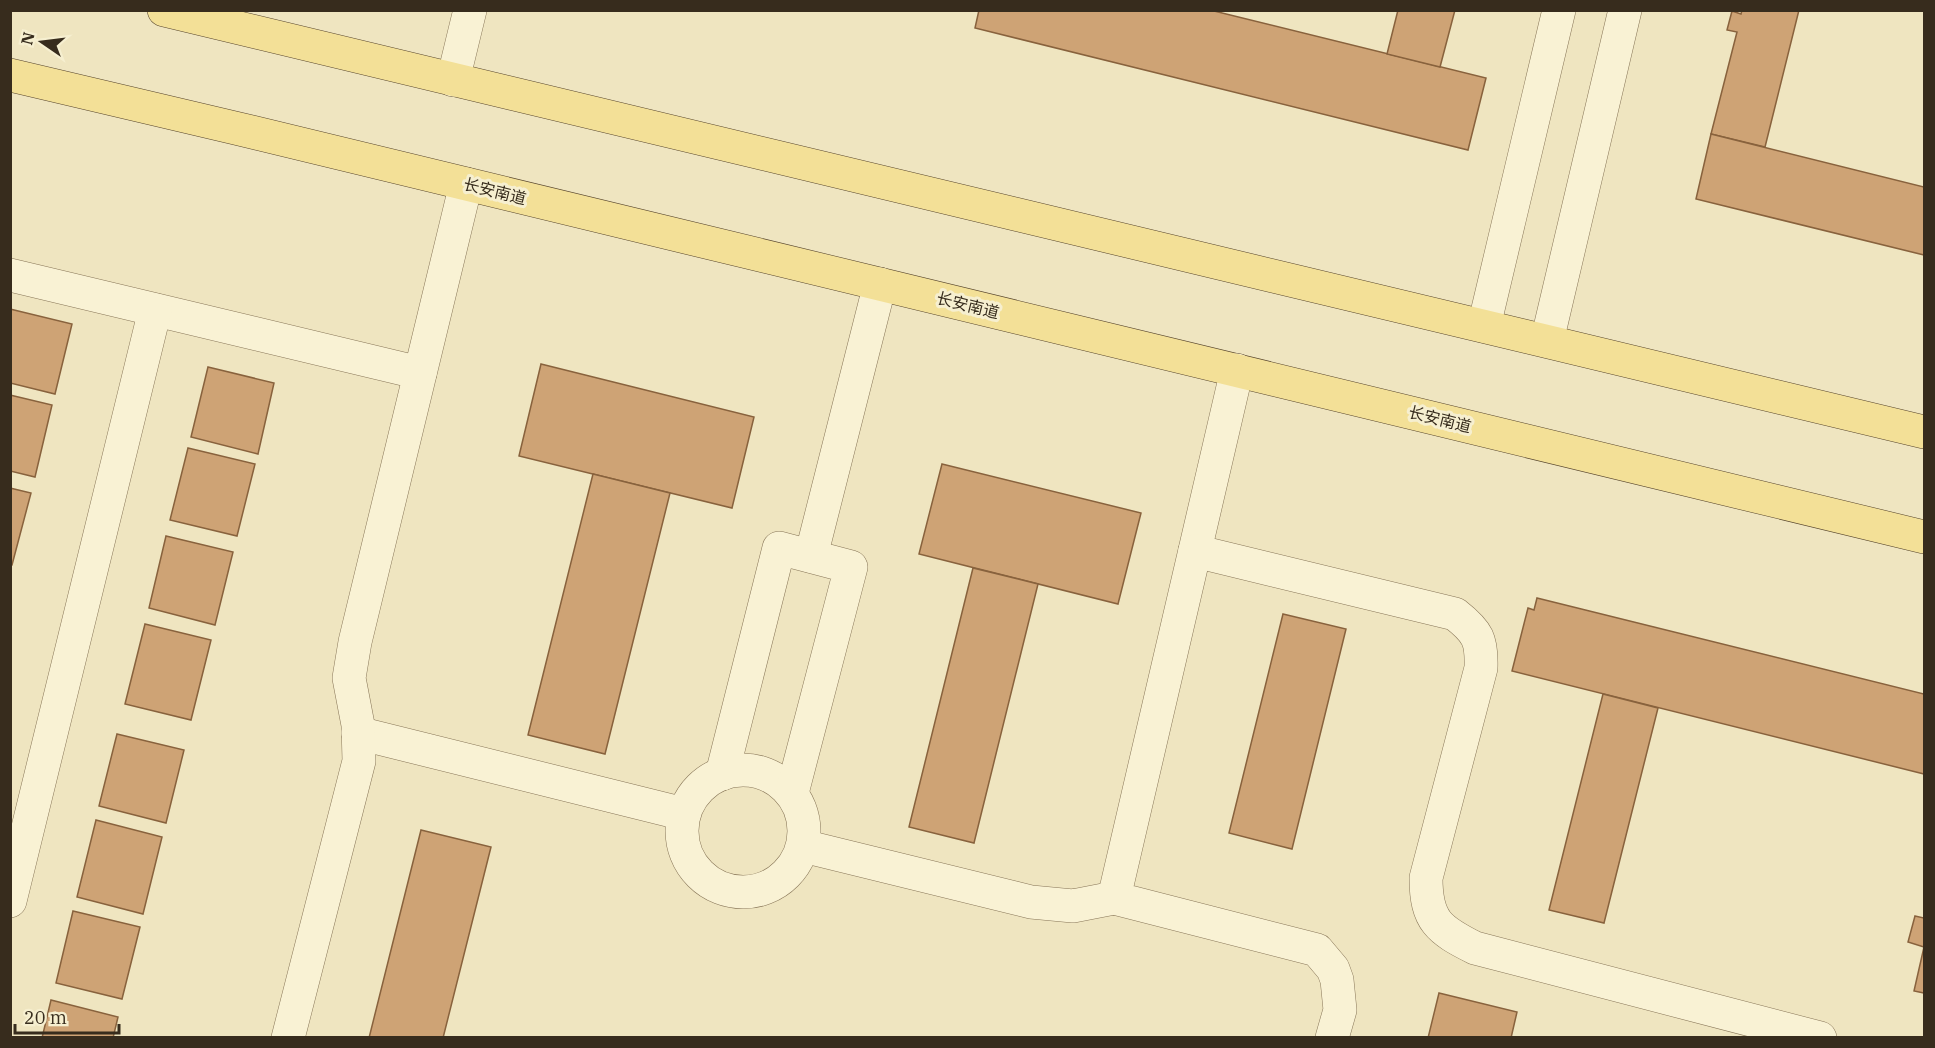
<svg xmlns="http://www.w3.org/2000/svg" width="1935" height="1048" font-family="'IBM Plex Serif','Noto Sans SC',serif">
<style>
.building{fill:#cea375;stroke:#88623d;stroke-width:1.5}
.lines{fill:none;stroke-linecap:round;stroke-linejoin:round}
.minor-casing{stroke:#887658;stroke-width:34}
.major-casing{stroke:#56442c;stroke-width:34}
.minor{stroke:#f9f2d4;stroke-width:33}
.major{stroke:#f3e097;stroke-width:33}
.labels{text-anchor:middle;stroke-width:6;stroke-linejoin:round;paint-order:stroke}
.street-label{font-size:16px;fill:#372c1d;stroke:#f6efd0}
</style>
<rect width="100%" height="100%" fill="#efe5c0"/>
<g class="building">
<polygon points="979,10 1210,10 1486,78 1468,150 975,28"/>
<polygon points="1398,10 1455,10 1440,67 1387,54"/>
<polygon points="1742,10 1799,10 1765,147 1711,134 1737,32 1727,30 1732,11 1741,14"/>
<polygon points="1711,134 1924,187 1924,255 1696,199"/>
<polygon points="10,309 72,324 55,394 10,383"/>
<polygon points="541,364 754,417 732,508 519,456"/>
<polygon points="208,367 274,383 258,454 191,437"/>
<polygon points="10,395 52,405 35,477 10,471"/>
<polygon points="188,448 255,464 237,536 170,520"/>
<polygon points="942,464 1141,513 1118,604 919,554"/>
<polygon points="593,474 670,493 605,754 528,735"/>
<polygon points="10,488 31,493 12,565 10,565"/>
<polygon points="166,536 233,552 215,625 149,608"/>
<polygon points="973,568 1038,584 974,843 909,827"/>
<polygon points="1537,598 1924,694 1924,774 1512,671 1528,608 1534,610"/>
<polygon points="1283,614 1346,629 1292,849 1229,833"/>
<polygon points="145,624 211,640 191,720 125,704"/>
<polygon points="1603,694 1658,708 1604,923 1549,910"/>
<polygon points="117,734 184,750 166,823 99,806"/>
<polygon points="96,820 162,837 143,914 77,897"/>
<polygon points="421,830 491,847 443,1038 369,1038"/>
<polygon points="73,911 140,927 122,999 56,983"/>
<polygon points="1915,916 1924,918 1924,993 1914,991 1924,947 1908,942"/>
<polygon points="1439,993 1517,1012 1511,1038 1428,1038"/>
<polygon points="51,1000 118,1017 113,1038 42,1038"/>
</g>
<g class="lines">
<g class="minor-casing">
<g id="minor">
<polyline points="453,80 470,10"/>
<polyline points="10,275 420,373"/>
<polyline points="1484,326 1559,10"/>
<polyline points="1547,341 1625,10"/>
<polyline points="1237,370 1114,898 1317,950 1333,969 1337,980 1340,1010 1332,1038"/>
<path d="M1195 551 1455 614C1478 632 1482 640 1481 668L1426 878C1426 921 1439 930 1475 948L1820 1038"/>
<polyline points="811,556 880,284"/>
<polyline points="358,733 684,814"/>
<circle cx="743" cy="831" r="61"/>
<polyline points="722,774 779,548 851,567 792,793"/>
<polyline points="803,846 1031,902 1073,906 1114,898"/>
<polyline points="10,901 155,310"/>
<polyline points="288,1038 359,761 358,725 349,678 355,642 466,184"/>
</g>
</g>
<g class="major-casing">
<g id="major">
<polyline points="164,10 1924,432"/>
<polyline points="10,75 235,128 1924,537"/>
</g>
</g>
<use href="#minor" class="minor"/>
<use href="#major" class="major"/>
</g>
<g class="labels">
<g class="street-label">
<text transform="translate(495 191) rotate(14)" y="6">长安南道</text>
<text transform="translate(968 305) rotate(14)" y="6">长安南道</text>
<text transform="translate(1440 419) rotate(14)" y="6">长安南道</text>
</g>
</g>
<rect width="1935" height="1048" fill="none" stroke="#372c1d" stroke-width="24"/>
<g transform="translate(42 42) rotate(284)" stroke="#f6efd0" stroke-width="4.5" paint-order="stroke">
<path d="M0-4.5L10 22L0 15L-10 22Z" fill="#372c1d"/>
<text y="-9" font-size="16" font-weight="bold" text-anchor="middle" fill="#372c1d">N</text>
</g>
<path d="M15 1024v9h104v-9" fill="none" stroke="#372c1d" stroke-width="3"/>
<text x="24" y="1024" font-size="18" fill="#372c1d" stroke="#f6efd0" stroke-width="4.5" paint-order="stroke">20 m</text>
</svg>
